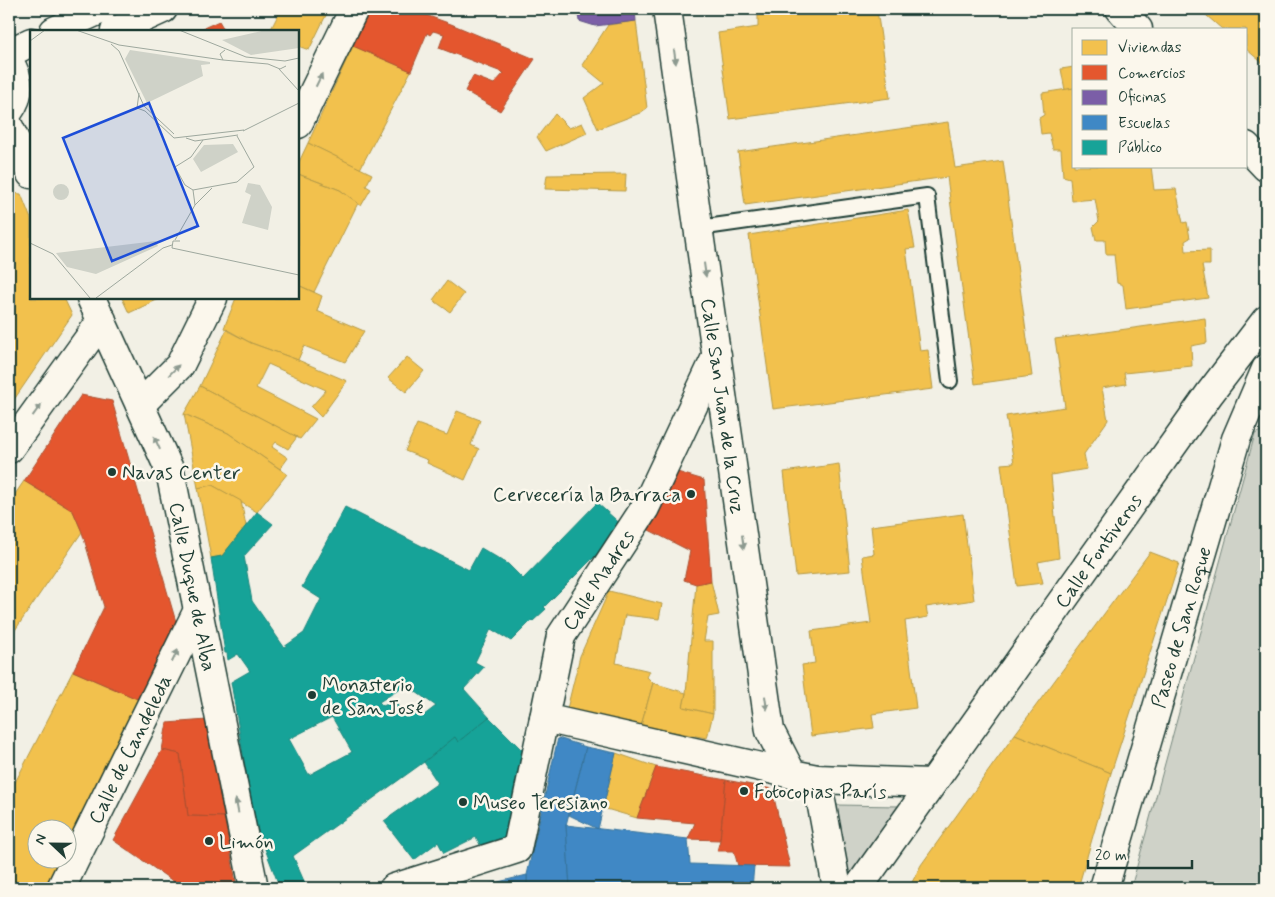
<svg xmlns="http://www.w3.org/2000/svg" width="1275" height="897" font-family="Mynerve,sans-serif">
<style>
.green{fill:#cfd2c8;stroke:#77887e}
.homes{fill:#f2c14e;stroke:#b39946}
.shops{fill:#e4572e;stroke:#a94f30}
.offices{fill:#7b5ea7;stroke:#5f5484}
.schools{fill:#3f88c5;stroke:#35729a}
.public{fill:#17a398;stroke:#19847a;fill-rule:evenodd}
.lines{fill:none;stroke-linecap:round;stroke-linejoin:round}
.lane-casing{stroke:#1f3d34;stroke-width:18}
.street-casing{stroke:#1f3d34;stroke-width:31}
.secondary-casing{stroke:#1f3d34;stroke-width:31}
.lane{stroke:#fbf7ec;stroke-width:14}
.street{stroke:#fbf7ec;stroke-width:28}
.secondary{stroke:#fbf7ec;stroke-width:28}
.oneway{fill:#8d9a90}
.poi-dot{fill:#1f3d34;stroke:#fbf7ec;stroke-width:2}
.labels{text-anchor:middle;stroke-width:5;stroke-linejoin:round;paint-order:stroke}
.street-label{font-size:20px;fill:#1f3d34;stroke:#fbf7ec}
.poi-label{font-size:20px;fill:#1f3d34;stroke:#fbf7ec;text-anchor:start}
.inset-road{fill:none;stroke:#9ea89e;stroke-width:1}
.view{fill:#1d4ed8;fill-opacity:0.15;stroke:#1d4ed8;stroke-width:2.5}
.inset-edge{fill:none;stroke:#1f3d34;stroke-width:2.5}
</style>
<rect width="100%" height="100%" fill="#f2f0e5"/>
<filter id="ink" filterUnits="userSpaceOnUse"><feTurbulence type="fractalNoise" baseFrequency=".02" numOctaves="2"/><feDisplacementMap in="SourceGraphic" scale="10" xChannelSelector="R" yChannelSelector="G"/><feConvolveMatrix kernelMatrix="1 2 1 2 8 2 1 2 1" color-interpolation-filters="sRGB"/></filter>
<g filter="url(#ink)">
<g class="green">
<polygon points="1266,428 1266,888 1131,888 1255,434"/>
<polygon points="836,805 899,806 845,881"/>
</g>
<g class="homes">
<polygon points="277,9 329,9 309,50 298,46 298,31 270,31 280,11"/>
<polygon points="799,9 838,9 838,15 877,10 890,98 730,119 718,33 758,27 758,15"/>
<polygon points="1199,9 1266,9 1266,66 1246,49 1246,29 1222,29"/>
<polygon points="636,21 647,108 640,113 598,129 584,98 604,83 582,65 608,25"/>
<polygon points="353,46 411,71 360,169 308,143"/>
<polygon points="1074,67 1074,88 1065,90 1061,69"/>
<polygon points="1074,88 1074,166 1151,166 1154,190 1176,189 1183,223 1187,222 1190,238 1185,241 1186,251 1210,250 1210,265 1202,265 1208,298 1126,309 1123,285 1117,283 1114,254 1106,254 1105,240 1096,240 1093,227 1099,221 1095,199 1072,201 1070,178 1063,176 1061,149 1053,149 1049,133 1041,134 1039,118 1044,115 1042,93"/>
<polygon points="555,114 569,128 582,123 587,133 546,151 537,137"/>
<polygon points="948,122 955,168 1003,161 1032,376 975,384 947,177 745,205 738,152"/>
<polygon points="308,143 372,174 366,186 371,189 361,206 340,190 298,174 298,164"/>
<polygon points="298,174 340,190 358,203 314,292 298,285"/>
<polygon points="626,174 625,191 545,189 547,175"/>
<polygon points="9,193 21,194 31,219 31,298 64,298 72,315 9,407 9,319 14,312 9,299"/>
<polygon points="908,210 915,248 906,249 920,351 928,350 933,389 773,409 749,235"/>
<polygon points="447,281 464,294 450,312 433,300"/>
<polygon points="298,285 322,296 317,311 364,331 345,362 304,346 298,360 251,343 224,328 236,298 298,298"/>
<polygon points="122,298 161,298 129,313"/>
<polygon points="1205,318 1207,343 1191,346 1192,366 1124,373 1126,384 1102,388 1108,420 1084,454 1087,469 1051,475 1059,558 1038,562 1043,583 1017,586 1001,464 1014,463 1006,416 1065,407 1055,339"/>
<polygon points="227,329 228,331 251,343 298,360 347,381 321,417 311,407 326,390 268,364 256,388 316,419 300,439 200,386"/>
<polygon points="407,357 424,371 406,392 388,378"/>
<polygon points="200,386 297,437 288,449 276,442 272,447 288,458 280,469 228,433 184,414"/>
<polygon points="457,411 480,420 471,445 479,449 465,480 427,463 428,460 405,451 417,424 447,435"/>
<polygon points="184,414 228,433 287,474 257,512 212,485 198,488"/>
<polygon points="839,464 850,571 796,576 784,472"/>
<polygon points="24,481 73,511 82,532 9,639 9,503"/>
<polygon points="212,485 241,501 246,526 222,556 211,558 198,488"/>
<polygon points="963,514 974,600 926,607 928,617 905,621 916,708 872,714 874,728 811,736 802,665 815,663 811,631 871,623 862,556 874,554 871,526"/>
<polygon points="1150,552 1179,563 1111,773 1015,734"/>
<polygon points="711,581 719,615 708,617 704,641 713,641 713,714 683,707 686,693 696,584"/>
<polygon points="609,591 662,604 659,619 625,615 616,663 650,671 647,677 653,683 641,726 567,709 580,656"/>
<polygon points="73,671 142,701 68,843 68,830 38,830 38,860 59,860 44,888 9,888 9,794"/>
<polygon points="653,683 686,693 683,707 713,714 707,738 641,726"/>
<polygon points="1015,734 1111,773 1078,888 909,888 921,865"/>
<polygon points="616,753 656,767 637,818 603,808"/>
</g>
<g class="shops">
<polygon points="371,9 409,9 451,24 535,59 500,111 465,91 473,76 494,84 504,73 439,48 444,34 433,31 430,35 427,33 411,71 353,46"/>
<polygon points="219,21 225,31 197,31"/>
<polygon points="81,395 112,401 176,622 142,701 73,671 104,607 82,532 73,511 24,481"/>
<polygon points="674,471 704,480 711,581 696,584 684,580 690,551 647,529"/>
<polygon points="207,720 224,817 188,816 180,754 162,750 167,723"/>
<polygon points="162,750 180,754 188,816 224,817 237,888 183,888 113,840"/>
<polygon points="656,767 726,780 720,840 688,839 695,823 637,818"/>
<polygon points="726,780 772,789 790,867 738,866 734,851 717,851 720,840"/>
</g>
<polygon class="offices" points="577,9 635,9 636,21 595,26 579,21"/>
<g class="schools">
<polygon points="558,738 586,747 566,825 570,887 527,886 527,875"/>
<polygon points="586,747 616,753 598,829 569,815"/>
<polygon points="566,825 688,839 690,864 754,866 752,888 570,888"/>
<polygon points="527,875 527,886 557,888 474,888"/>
</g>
<g class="public">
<path d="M597 503 624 527 544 607 546 609 533 621 532 620 511 641 491 629 475 662 484 667 464 689 489 717 458 742 455 737 424 762 293 856 307 888H280L254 820 231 682 250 671 238 654 228 660 227 653H225L211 558 222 556 257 512 273 524 244 556 252 601 284 647 304 633 321 599 302 587 345 507 469 570 481 548 508 564 523 579ZM406 685 436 706 423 716 415 708 404 717 395 701 383 706 379 702ZM332 717 352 752 309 775 289 739Z"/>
<polygon points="489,717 526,754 504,848 485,854 476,837 444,853 438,842 414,860 384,821 438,783 424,762 455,737 458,742"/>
</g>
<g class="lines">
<g class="lane-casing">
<polyline id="lane" points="699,228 927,196 950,381"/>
</g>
<g class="street-casing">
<g id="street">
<path id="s1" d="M667 9 770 731 792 774 817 779 931 783"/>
<polyline points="298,124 354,9"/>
<polyline points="9,127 31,174"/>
<path id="s2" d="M91 298 170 471 254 888"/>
<polyline points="717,355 645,508 561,636 544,718 792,774"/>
<polyline points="140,405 180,365 213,298"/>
<polyline points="9,449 102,320"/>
<polyline points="817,779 837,888"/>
<path id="s3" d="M61 888 198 610"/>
<polyline points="394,888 517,849 544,718"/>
<path id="s4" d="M858 888 1210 393 1266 320"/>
<path id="s5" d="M1104 888 1236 439 1266 369"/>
</g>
</g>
<g class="secondary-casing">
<g id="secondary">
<polyline points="1120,9 1138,29"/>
<polyline points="54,31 102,9"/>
<polyline points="115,31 163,9"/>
<polyline points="9,53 31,42"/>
<path d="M9 62C20 78 21 95 9 111"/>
<polyline points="1246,146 1266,167"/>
</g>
</g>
<use href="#lane" class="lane"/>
<use href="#street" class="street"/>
<use href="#secondary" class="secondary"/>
</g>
<defs><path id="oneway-solid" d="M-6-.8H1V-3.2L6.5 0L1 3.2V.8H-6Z" transform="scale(1.25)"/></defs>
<g class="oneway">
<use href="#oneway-solid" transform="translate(675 57) rotate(82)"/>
<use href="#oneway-solid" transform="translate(319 80) rotate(-64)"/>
<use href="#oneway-solid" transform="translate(705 270) rotate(82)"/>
<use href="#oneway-solid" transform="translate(174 370) rotate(-46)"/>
<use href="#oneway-solid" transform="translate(37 410) rotate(-54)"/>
<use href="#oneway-solid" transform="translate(157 443) rotate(-114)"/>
<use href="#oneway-solid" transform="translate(743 542) rotate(82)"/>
<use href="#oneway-solid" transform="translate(175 656) rotate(-64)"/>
<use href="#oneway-solid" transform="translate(766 703) rotate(82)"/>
<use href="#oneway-solid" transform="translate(237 806) rotate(-101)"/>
</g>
</g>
<g class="poi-dot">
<circle cx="112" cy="472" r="5"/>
<circle cx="691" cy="494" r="5"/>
<circle cx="312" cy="695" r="5"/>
<circle cx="744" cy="791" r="5"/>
<circle cx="463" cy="802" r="5"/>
<circle cx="209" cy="841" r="5"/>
</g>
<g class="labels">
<g class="street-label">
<text dy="7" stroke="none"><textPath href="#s1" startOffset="401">Calle San Juan de la Cruz</textPath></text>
<text dy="7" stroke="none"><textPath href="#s4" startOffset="414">Calle Fontiveros</textPath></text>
<text transform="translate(598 580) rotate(-57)" y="7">Calle Madres</text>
<text dy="7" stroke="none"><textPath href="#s2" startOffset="308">Calle Duque de Alba</textPath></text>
<text dy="7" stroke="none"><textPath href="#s5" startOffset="272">Paseo de San Roque</textPath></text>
<text dy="7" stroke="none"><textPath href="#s3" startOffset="155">Calle de Candeleda</textPath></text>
</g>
<g class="poi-label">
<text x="122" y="479">Navas Center</text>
<text x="681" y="501" text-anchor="end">Cervecería la Barraca</text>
<text x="322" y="691">Monasterio<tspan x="322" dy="23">de San José</tspan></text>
<text x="754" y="798">Fotocopias París</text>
<text x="473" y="809">Museo Teresiano</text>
<text x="219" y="848">Limón</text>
</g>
</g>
<g transform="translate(30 30)">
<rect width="269" height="269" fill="#f2f0e5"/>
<path d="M236 0H269V18L221 25 192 10ZM100 20 180 32V34L171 35 173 46 117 73 95 29ZM203 114 208 122 171 142 163 129 174 115ZM218 153 230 155 242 177 238 200 212 193 221 165 215 162ZM23 162a8 8 0 1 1 16 0a8 8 0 1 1-16 0ZM126 211 128 216 66 244 37 237 26 223Z" fill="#cfd2c8"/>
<path class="inset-road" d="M46 0 89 15 193 30M149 0 216 27 255 31 269 28M0 11 15 0M81 14 89 21 114 76 144 104M195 20 190 24 193 30 238 34 250 39 256 36M249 39 269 61M109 63 107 78 115 81 144 108 214 100M213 101 269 73M156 108 165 111 208 105M173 110 161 127 145 137 155 155 163 160 207 152 224 137 207 106M163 160 165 175M145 210 165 175 182 158M150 211H143L142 218 269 245M0 213 23 224 60 268M66 268 133 218 142 215"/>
<path class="view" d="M119 73 168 196 82 231 33 108Z"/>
<rect width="269" height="269" class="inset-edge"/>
</g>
<rect width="1275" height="897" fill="none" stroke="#fbf7ec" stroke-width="30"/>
<rect x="15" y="15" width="1245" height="867" fill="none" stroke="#1f3d34" stroke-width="2" filter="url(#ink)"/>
<rect x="1072" y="28" width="175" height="140" fill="#fbf7ec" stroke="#a3ada2"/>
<rect x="1082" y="40" width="25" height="15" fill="#f2c14e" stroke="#a3ada2"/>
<text x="1118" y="52" font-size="15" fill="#1f3d34">Viviendas</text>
<rect x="1082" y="65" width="25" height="15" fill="#e4572e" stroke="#a3ada2"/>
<text x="1118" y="78" font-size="15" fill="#1f3d34">Comercios</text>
<rect x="1082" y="90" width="25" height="15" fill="#7b5ea7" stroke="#a3ada2"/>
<text x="1118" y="102" font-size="15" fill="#1f3d34">Oficinas</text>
<rect x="1082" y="115" width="25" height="15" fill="#3f88c5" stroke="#a3ada2"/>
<text x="1118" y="128" font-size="15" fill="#1f3d34">Escuelas</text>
<rect x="1082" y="140" width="25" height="15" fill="#17a398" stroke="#a3ada2"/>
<text x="1118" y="152" font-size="15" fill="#1f3d34">Público</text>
<g transform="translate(52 844) rotate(292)"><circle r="24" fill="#fbf7ec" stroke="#a3ada2"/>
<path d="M0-4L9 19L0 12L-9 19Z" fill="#1f3d34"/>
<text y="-8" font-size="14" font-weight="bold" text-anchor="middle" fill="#1f3d34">N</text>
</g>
<path d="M1088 860v8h104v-8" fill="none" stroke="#1f3d34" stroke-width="2.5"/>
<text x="1095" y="860" font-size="15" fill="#1f3d34" stroke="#fbf7ec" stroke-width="4" paint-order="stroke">20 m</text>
</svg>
